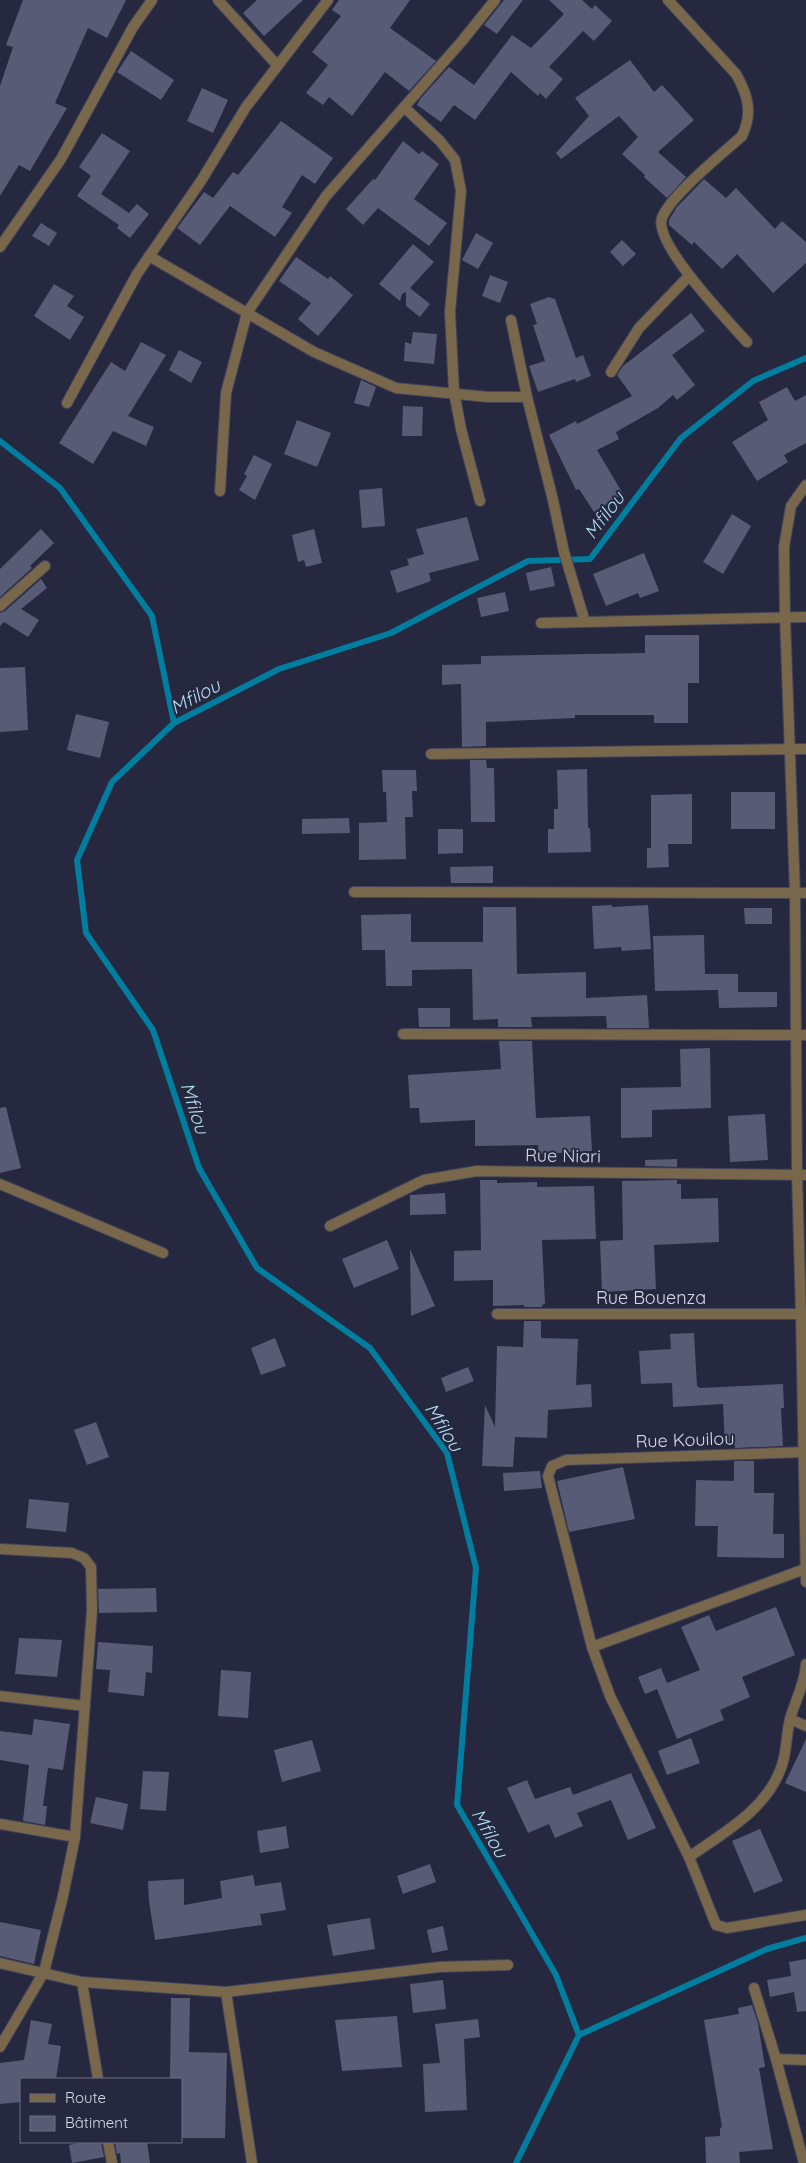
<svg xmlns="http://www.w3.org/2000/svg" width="806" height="2163" font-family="Quicksand,sans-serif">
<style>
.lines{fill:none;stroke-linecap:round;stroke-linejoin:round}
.stream{stroke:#017d9f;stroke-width:6}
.building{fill:#585b76}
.street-casing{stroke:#42445a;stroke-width:12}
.street{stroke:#78674b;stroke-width:10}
.labels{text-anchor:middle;stroke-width:4;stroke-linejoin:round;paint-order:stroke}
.street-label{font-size:18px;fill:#d8daea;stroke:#26283f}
.water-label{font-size:19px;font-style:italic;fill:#b2dff3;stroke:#26283f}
</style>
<rect width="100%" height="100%" fill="#26283f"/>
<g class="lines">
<g class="stream">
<polyline points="0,441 60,488 152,616 174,723"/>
<polyline points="579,2035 767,1949 806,1938"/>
<polyline points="516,2163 579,2035 556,1975 457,1805 476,1568 447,1453 370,1348 257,1268 199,1168 153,1030 86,933 77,860 112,782 174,723 279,669 391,633 528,561 590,559 681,438 753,381 806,358"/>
</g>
</g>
<g class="building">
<polygon points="23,0 126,0 107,38 88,28 55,103 67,108 30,171 19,165 0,196 0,86 13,47 6,45"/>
<polygon points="257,0 303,0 264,36 243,13"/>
<polygon points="339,0 410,0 390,28 436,61 409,91 385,72 352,116 329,97 323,105 306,93 328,65 312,52 341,16 332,10"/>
<polygon points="504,0 523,0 497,34 484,25"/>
<polygon points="549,0 582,0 592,9 595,5 612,21 594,41 583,31 549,67 563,79 546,99 540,93 538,96 511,72 475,120 454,105 441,122 417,105 420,99 449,67 474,85 512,35 531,48 564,14"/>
<polygon points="131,51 174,80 161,100 117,72"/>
<polygon points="630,60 654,92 662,85 694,120 658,152 686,177 667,198 644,177 645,175 622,154 638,137 619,116 561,159 556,153 589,116 575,98"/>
<polygon points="202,88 228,100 213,133 187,121"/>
<polygon points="281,121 333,158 315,184 302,175 282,207 292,213 275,237 230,206 200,245 177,228 204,192 213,198 233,172 238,175"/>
<polygon points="102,133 130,151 101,194 129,213 137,204 149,214 130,238 117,228 119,225 77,196 91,176 79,167"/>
<polygon points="403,141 419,154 422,151 439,164 414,199 447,223 429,246 378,208 363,225 346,209 373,179 375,180"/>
<polygon points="704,179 726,198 736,188 775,229 782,221 806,242 806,263 773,293 737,254 722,269 694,242 692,245 669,225 669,220 677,207"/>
<polygon points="41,223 57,233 49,246 32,236"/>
<polygon points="476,233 493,243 478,269 462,260"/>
<polygon points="622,240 636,254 623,266 610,252"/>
<polygon points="413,244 434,262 410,288 430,304 420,317 406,306 406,292 402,294 400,301 379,284"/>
<polygon points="296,257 328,279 330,276 353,295 318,336 298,319 311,303 279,281"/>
<polygon points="490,275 508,282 500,303 482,296"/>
<polygon points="54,284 74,296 67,306 84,317 70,340 34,316"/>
<polygon points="549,297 555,299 576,358 583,355 591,376 576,382 575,379 538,392 529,366 545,361 533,325 537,324 530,304"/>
<polygon points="691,313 705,331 672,355 695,385 677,400 673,395 658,408 616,432 619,439 597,450 623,494 594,512 579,489 576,490 549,435 576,421 577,424 632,396 617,375 623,366"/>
<polygon points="413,332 437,334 434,364 404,361 405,342 411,344"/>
<polygon points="141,342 166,355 128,416 154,427 146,446 113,431 93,464 59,443 111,362 125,371"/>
<polygon points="179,350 202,362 191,383 169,370"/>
<polygon points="361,380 376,387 369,407 354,403"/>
<polygon points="787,387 795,401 806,395 806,443 784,455 788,462 757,481 732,442 768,420 759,402"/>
<polygon points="403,406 423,407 422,436 402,436"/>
<polygon points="297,420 331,433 317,467 284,454"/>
<polygon points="254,455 272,464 255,500 239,490 247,476 244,474"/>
<polygon points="382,488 385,526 362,528 359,490"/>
<polygon points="732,514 751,526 723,574 703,562"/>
<polygon points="467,517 479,560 429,573 431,581 397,593 390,571 409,565 407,559 424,554 416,529"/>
<polygon points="41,529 54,543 30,566 32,568 0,597 0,569"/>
<polygon points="314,529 322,563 306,567 304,560 298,562 292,535"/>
<polygon points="644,553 659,591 640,598 638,593 606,606 593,574"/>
<polygon points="551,567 555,586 530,591 526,573"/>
<polygon points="41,579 47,588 21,609 39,620 28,637 4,622 0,626 0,613 5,611"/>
<polygon points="505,592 509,611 481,617 477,598"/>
<polygon points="645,635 699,635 699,683 688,683 688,723 654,723 654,715 575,715 575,718 486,722 486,746 462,747 461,684 442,685 442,665 481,664 481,656 645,653"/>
<polygon points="25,667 28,730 0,732 0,668"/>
<polygon points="76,714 109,722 100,758 67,750"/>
<polygon points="470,760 486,760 487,768 494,768 495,822 471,822"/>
<polygon points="587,769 588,828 590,828 591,852 548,853 548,829 554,829 554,809 558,809 557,770"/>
<polygon points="382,770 416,770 417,791 412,791 413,817 405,817 406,859 359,860 359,823 387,822 386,792 383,792"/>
<rect x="731" y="792" width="44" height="37"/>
<polygon points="692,794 692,844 668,844 669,867 647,868 647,848 651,848 651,795"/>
<polygon points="349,818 350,833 302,834 302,819"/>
<polygon points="438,829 463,829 463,853 438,854"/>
<polygon points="493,866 493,883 451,883 450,867"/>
<polygon points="612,905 612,907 648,905 651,949 622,951 621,947 594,949 592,906"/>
<polygon points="483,907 516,907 517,974 586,972 586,998 647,995 649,1028 607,1028 606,1016 531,1017 532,1027 498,1027 498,1019 473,1020 472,969 412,970 412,986 386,986 385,950 362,950 361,915 411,914 411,942 483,942"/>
<polygon points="744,908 772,908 772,924 745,924"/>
<polygon points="704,935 705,974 738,974 738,992 777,992 777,1007 719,1008 718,990 655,991 653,936"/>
<polygon points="418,1008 450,1008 450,1027 419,1027"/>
<polygon points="499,1041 532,1041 536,1118 590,1116 592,1151 539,1154 538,1145 475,1146 475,1120 420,1123 419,1108 410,1108 408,1075 501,1069"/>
<polygon points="710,1048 711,1108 652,1110 652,1137 621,1138 621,1088 681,1087 680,1049"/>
<polygon points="6,1107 21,1168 0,1173 0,1108"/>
<polygon points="765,1114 768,1160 730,1162 728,1116"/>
<polygon points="677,1159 677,1167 645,1166 645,1160"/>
<polygon points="480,1180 497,1180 497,1183 537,1182 537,1187 594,1186 596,1239 542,1240 545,1304 542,1305 542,1307 524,1307 524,1305 493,1306 493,1280 454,1281 454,1251 481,1250"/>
<polygon points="677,1180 677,1184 681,1184 681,1199 718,1198 719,1242 654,1245 656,1289 602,1292 600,1241 623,1240 622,1181"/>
<polygon points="445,1193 446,1214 410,1215 410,1195"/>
<polygon points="387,1240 399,1269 354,1288 342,1259"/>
<polygon points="410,1249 435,1306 411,1316"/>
<polygon points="524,1321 541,1321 541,1338 578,1339 576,1385 591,1384 592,1407 548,1410 547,1438 515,1437 513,1467 482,1466 485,1405 495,1427 497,1346 523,1347"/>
<polygon points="694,1333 697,1386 700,1388 783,1384 784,1408 781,1408 783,1446 735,1448 735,1445 725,1446 723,1404 673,1407 672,1383 641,1384 639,1351 671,1349 670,1334"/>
<polygon points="275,1338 286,1366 261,1375 251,1348"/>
<polygon points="468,1367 474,1381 446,1392 441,1378"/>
<polygon points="96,1422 109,1457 87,1465 74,1430"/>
<polygon points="734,1461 754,1461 754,1493 774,1493 773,1534 784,1534 784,1558 717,1557 718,1526 695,1526 696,1480 734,1481"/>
<polygon points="623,1467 635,1519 569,1532 557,1481"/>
<polygon points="540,1471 542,1488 504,1491 503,1473"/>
<polygon points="29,1499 69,1503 66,1532 26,1528"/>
<polygon points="156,1588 157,1612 99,1613 98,1589"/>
<polygon points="776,1607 795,1655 742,1677 750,1697 720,1710 724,1720 677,1739 657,1689 645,1694 638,1677 661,1668 667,1683 700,1670 681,1627 709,1615 716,1631"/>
<polygon points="19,1638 62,1640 57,1677 15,1674"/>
<polygon points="98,1642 153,1646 152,1673 146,1672 144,1696 108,1692 110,1670 96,1669"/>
<polygon points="221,1670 251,1672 248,1718 218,1716"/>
<polygon points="34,1719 70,1724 63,1770 48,1768 43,1806 47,1806 45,1825 23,1821 29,1765 0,1760 0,1731 32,1735"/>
<polygon points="691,1738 700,1763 667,1775 658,1751"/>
<polygon points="806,1739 806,1792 785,1783"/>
<polygon points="312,1740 321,1771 282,1782 274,1750"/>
<polygon points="143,1771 169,1772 166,1811 140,1809"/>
<polygon points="631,1773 656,1828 628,1840 611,1800 577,1813 583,1826 555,1838 549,1824 528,1833 507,1788 527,1780 535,1799 570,1787 573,1795"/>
<polygon points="96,1797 128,1804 123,1830 90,1823"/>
<polygon points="286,1826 289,1848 260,1853 257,1831"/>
<polygon points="760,1829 783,1881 754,1893 732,1841"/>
<polygon points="430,1864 436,1882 403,1894 397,1876"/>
<polygon points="253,1875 255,1886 281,1882 286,1910 260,1914 262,1925 155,1940 149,1901 148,1881 184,1879 184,1905 222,1898 220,1881"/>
<polygon points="370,1918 375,1949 333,1956 327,1925"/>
<polygon points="0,1922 41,1930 34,1964 0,1956"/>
<polygon points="443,1926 448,1950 432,1953 427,1930"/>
<polygon points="806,1959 806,2011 797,2012 794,1992 770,1997 767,1980 791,1976 789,1962"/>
<polygon points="443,1980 446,2009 413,2013 410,1984"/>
<polygon points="171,1998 190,1998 189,2052 227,2053 225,2138 181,2138 181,2079 170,2079"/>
<polygon points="752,2005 758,2023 765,2067 759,2068 773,2149 739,2152 740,2163 706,2163 705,2137 720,2136 720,2128 722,2127 704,2020 739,2014 738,2008"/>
<polygon points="397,2016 402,2067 342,2071 335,2020"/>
<polygon points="478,2019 480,2037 464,2039 467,2110 425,2112 423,2064 440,2063 435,2024"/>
<polygon points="31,2020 52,2024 48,2044 61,2046 56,2079 21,2079 21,2102 0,2104 0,2063 24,2060"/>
<polygon points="85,2142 101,2142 104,2157 72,2163 69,2145"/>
<polygon points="115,2142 147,2142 150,2163 121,2163 120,2153 117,2154"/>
</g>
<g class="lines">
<g class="street-casing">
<g id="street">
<polyline points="218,0 277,65"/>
<path d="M668 0 736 74C748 95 753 113 742 136 723 153 670 196 662 218 653 243 729 322 747 342"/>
<polyline points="404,107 440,141 455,160 461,191 450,312 454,392 461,429 480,501"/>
<polyline points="0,247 61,159 133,27 152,0"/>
<polyline points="149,256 314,352 396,388 488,397 527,397"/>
<polyline points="511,320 527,397 553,500 564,552 585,622"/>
<polyline points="611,372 639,328 689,276"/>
<polyline points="67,403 137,274 201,181 246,107 328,0"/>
<polyline points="806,485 791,506 784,547 785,617 795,893 797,1175 801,1314 806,1582"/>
<polyline points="220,491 226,393 247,313 326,196 462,41 495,0"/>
<polyline points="0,606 45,566"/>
<polyline points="541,623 806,617"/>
<polyline points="431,754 806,749"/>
<polyline points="354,892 806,893"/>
<polyline points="403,1034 806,1035"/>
<polyline points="0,1184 163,1253"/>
<polyline points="330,1226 424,1180 477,1171 806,1175"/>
<polyline points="497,1314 806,1314"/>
<polyline points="806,1452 566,1460 552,1466 548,1476 592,1647 610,1696 689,1857 716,1925 727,1928 806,1915"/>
<polyline points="0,1549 72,1553 84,1558 91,1567 92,1610 75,1837 63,1896 44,1972 0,2047"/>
<polyline points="592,1647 805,1569"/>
<polyline points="0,1696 85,1706"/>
<polyline points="790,1719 806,1726"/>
<polyline points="0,1824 75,1837"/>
<path d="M689 1857C723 1833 766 1810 781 1768 787 1753 786 1735 790 1719 795 1701 805 1684 806 1664"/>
<polyline points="0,1963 82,1982 226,1992 439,1967 508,1965"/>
<polyline points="82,1982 98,2079"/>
<polyline points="754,1988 776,2059 804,2163"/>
<polyline points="226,1992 252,2163"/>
<polyline points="776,2059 806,2060"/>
<polyline points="108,2142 112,2163"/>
</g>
</g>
<use href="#street" class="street"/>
</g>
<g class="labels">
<g class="street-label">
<text transform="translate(563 1156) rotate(1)" y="6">Rue Niari</text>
<text x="651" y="1304">Rue Bouenza</text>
<text transform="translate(685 1440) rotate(-2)" y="6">Rue Kouilou</text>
</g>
<g class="water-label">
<text transform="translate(604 515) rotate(-53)" y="7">Mfilou</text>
<text transform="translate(195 696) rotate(-28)" y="7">Mfilou</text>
<text transform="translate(195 1108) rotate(72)" y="7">Mfilou</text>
<text transform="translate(444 1427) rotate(58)" y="7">Mfilou</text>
<text transform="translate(490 1833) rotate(60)" y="7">Mfilou</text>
</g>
</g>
<rect x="20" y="2078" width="162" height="65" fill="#26283f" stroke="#6d6f83"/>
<rect x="30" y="2094" width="25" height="8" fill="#78674b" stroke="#6d6f83"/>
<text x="65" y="2103" font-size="15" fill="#d8daea">Route</text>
<rect x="30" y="2116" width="25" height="15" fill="#585b76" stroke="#6d6f83"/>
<text x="65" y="2128" font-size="15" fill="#d8daea">Bâtiment</text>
</svg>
